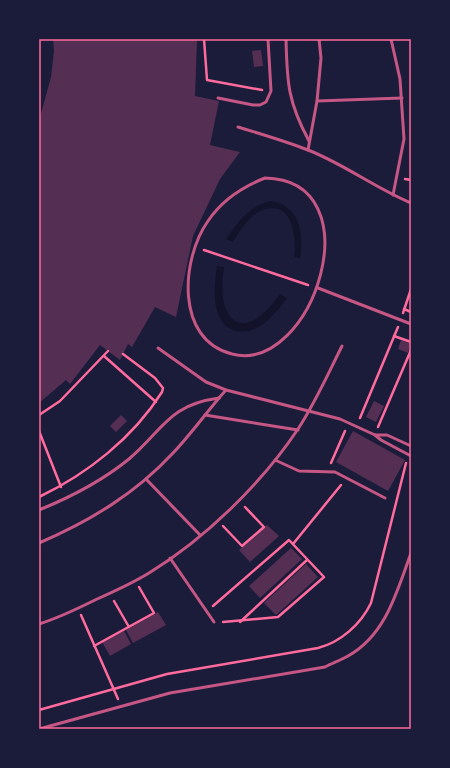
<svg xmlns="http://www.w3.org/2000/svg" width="450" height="768" font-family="'Public Sans',sans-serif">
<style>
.water{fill:#12122b}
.building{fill:#542f53}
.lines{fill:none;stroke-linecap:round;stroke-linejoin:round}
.path{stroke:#ff6b9d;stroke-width:2.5}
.service{stroke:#c65784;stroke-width:3}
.neatline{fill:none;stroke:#ff6b9d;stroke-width:1.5}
</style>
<rect width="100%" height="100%" fill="#1b1b3a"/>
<g class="water">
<path d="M271 201C300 206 304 233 300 258L294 257C297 239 293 201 265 209 250 214 240 230 233 242L226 239C238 222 250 205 271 201Z"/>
<path d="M217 266 224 267C215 323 244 346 280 294L287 298C275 314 257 338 233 330 227 328 223 323 220 318 212 302 215 283 217 266Z"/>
</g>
<g class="building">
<polygon points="53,39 197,40 195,96 219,101 210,145 240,152 220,179 193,236 176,317 155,307 132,347 128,344 120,360 100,345 70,384 66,380 39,403 39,121 51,77 54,51"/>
<polygon points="261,50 263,66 254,67 252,51"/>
<polygon points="401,340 411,344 408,353 398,349"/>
<polygon points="374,401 384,406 376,422 366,417"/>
<polygon points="121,415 127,421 116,432 110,426"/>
<polygon points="353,431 405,460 388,491 336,462"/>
<polygon points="267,525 279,536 250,562 239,550"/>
<polygon points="291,548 302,559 260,598 249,586"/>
<polygon points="306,564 318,577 276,615 264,603"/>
<polygon points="158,612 166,625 133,643 126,630"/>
<polygon points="124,631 131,644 110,656 102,642"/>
</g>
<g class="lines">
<g class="path">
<polyline points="204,39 207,80 262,90"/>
<polyline points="405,179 411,180"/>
<polyline points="204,250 308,285"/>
<polyline points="404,309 411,312"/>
<polyline points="403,313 411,289"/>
<polyline points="394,336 411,342"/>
<polyline points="104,356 156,402"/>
<polyline points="39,415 60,401 108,351"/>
<polyline points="360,418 398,327"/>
<polyline points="378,427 411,350"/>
<polyline points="39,431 61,487"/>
<polyline points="331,463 345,431"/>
<path d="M39 497C87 474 133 438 162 392L163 388 155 378 123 354"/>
<polyline points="223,526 242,546 264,527 245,507"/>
<polyline points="293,544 341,485"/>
<polyline points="114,601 129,627"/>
<polyline points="213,606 289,540 324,577 278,617 223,622"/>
<polyline points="81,615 118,699"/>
<polyline points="240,622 307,560"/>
<polyline points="94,646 154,613 139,587"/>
<path d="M39 710 167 674 318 648C341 642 361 624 371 603L406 463"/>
</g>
<g class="service">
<path d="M286 39C287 83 288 102 309 141"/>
<polyline points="391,39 400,79 404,139 393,195"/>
<polyline points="218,98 253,105 260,105 266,102 271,91 268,39"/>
<polyline points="317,101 402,98"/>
<path d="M238 127C261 134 285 141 308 150 344 164 375 188 411 203"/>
<polyline points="308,150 317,101 321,58 319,39"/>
<path d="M265 178C376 180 313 375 232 354 175 340 181 259 208 221 222 200 242 187 265 178Z"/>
<polyline points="318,288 411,324"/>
<polyline points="158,348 206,382 226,390 340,419 375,435 381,440 411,456"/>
<polyline points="205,415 298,430"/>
<polyline points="375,435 387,435 411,446"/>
<polyline points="275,460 299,471 335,472 385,498"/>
<polyline points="146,479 200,535"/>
<path d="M39 510C71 497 102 481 129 459 164 429 168 405 219 398"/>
<path d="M39 543C90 521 135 494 173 453 192 433 208 410 226 390"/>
<polyline points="170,558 214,622"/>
<path d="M39 624C58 618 77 609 95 600 113 592 131 584 149 573 205 539 262 483 298 429 315 403 328 374 342 346"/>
<path d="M39 729 170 693 325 667C333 663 341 660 348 656 386 635 397 591 411 553"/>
</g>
</g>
<rect width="450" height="768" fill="none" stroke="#1b1b3a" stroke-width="80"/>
<rect x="40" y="40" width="370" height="688" class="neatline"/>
</svg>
